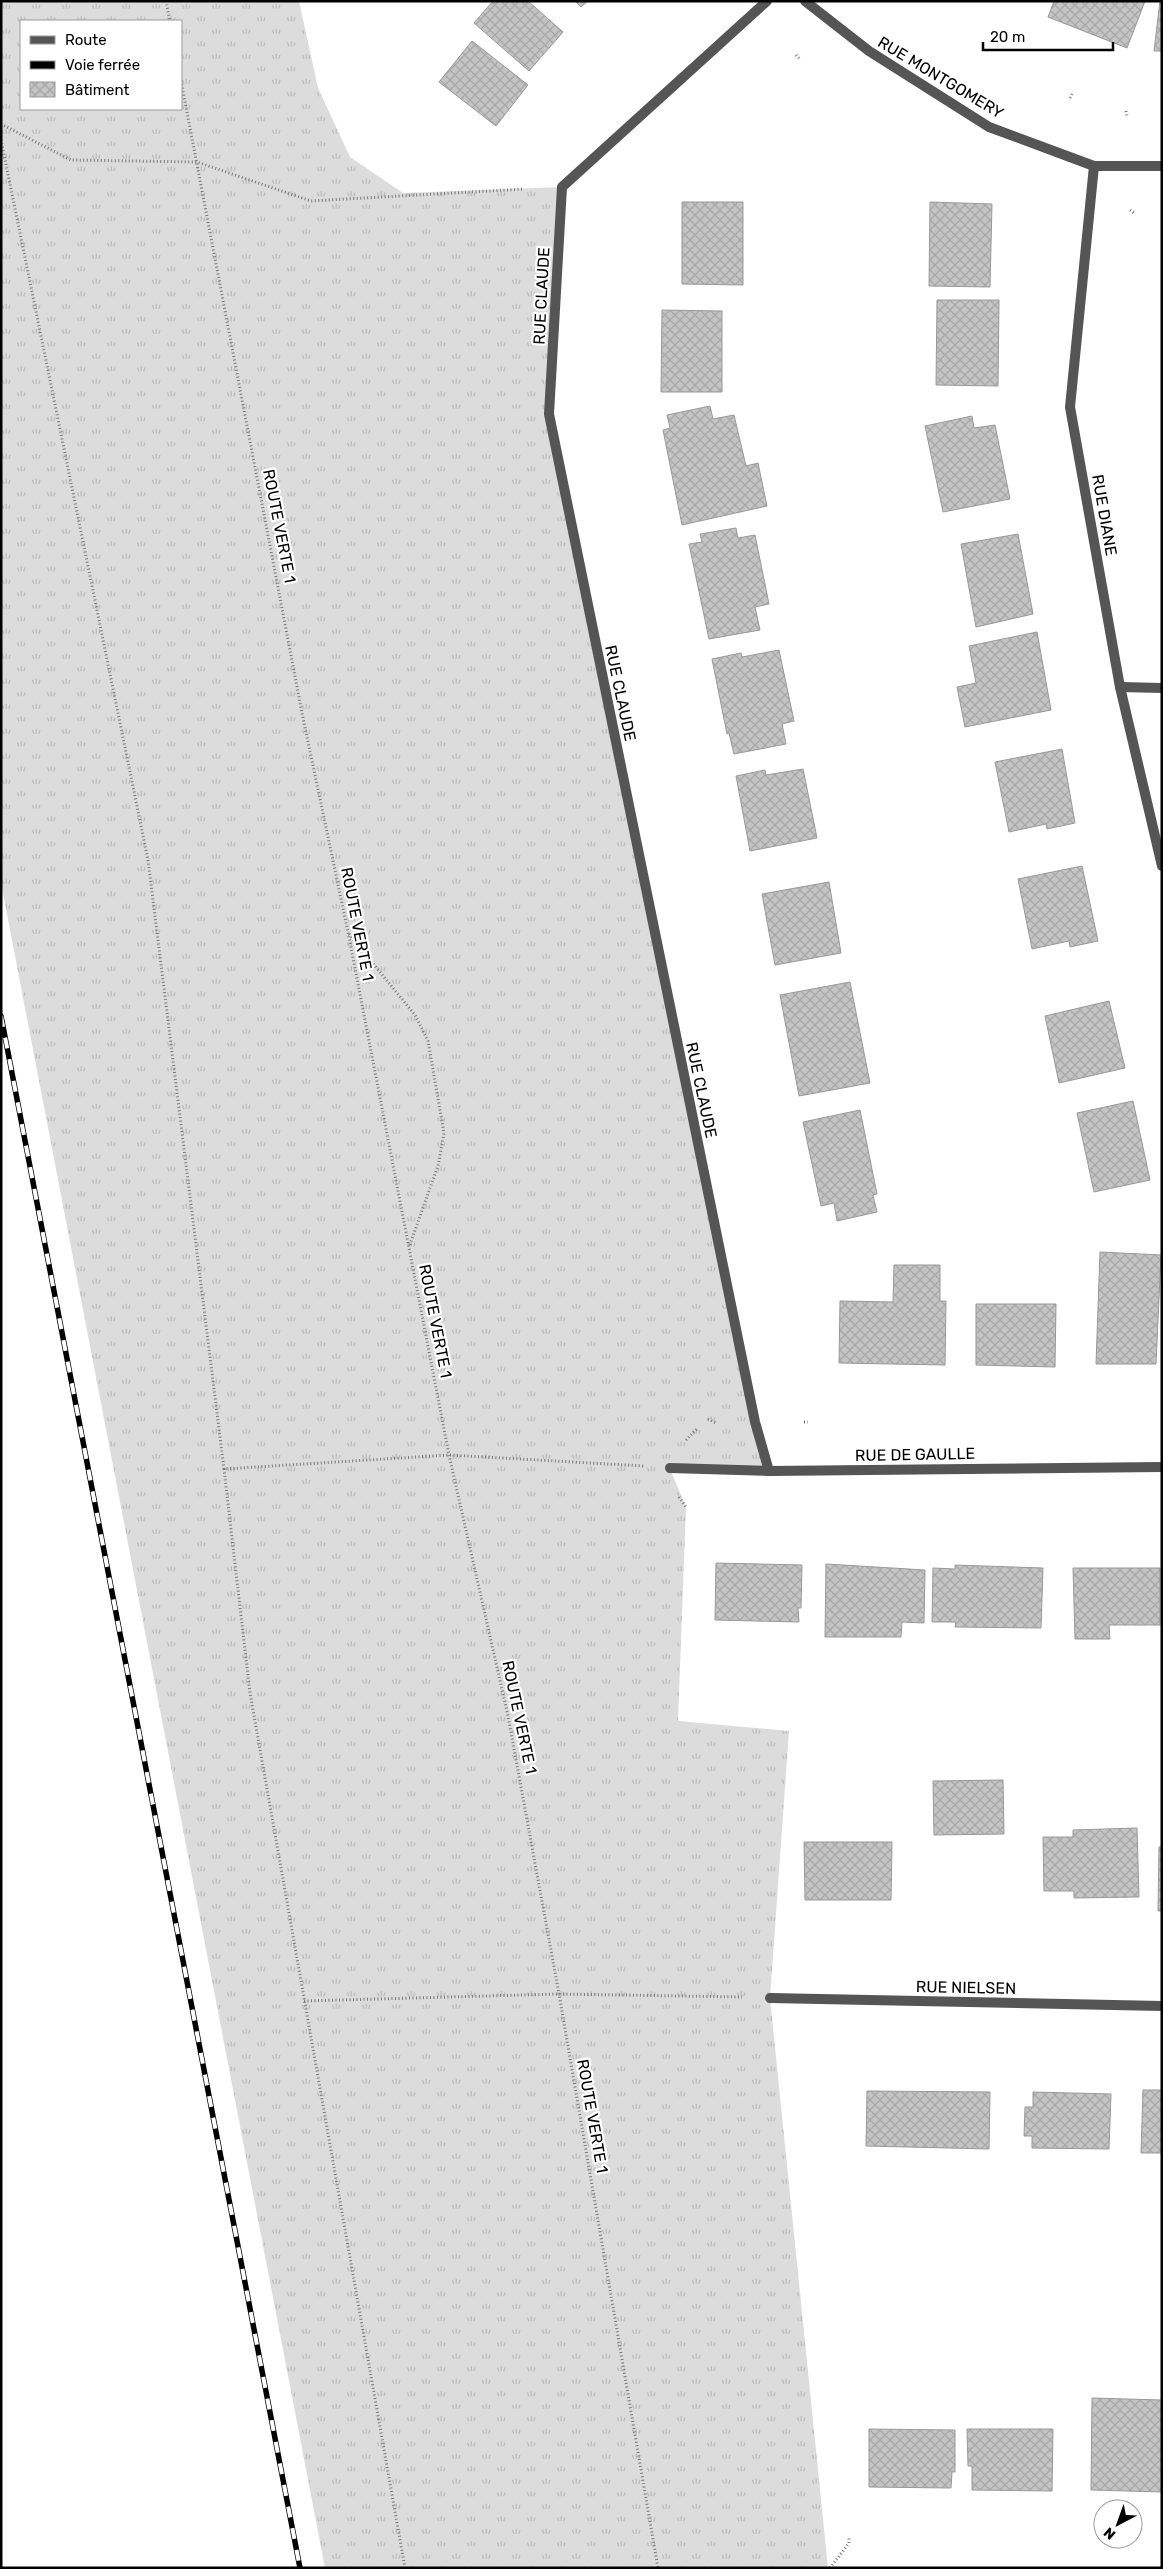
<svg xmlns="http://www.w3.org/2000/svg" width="1163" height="2569" font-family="Rubik,sans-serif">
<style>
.grass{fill:url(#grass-tufts);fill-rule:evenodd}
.building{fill:url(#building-cross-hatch);stroke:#999}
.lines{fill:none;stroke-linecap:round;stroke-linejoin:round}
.path{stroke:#777;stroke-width:3;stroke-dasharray:1 2.5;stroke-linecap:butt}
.street{stroke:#555;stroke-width:10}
.rail-casing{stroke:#000;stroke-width:5.5}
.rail{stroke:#fff;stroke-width:4;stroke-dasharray:11;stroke-linecap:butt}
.labels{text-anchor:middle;stroke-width:4.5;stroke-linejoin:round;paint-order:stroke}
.street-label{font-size:16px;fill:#000;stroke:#fff}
</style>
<defs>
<pattern id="grass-tufts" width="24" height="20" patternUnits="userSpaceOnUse" patternTransform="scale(1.25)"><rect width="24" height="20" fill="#dcdcdc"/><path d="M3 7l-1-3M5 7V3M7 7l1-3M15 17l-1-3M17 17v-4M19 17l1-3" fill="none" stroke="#bbb"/></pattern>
<pattern id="building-cross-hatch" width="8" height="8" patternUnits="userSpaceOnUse" patternTransform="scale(1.25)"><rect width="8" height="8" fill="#c4c4c4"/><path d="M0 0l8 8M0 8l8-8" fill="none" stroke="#a7a7a7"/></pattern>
</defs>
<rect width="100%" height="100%" fill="#fff"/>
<path class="grass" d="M1 1H299L318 88 350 157 403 193 562 187 549 414 769 1471 670 1469 686 1507 678 1721 789 1731 770 1998 828 2568H325L1 883ZM21 21H181V109H21Z"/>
<g class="building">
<polygon points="493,1 528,1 563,32 529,71 474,23"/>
<polygon points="575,1 588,1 581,7"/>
<polygon points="1054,1 1145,1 1127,48 1048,17"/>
<polygon points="1160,1 1162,1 1162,51 1154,51"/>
<polygon points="472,41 528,85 496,126 439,82"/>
<polygon points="682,202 743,202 743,285 682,284"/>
<polygon points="930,202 992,204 990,287 929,286"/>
<polygon points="937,300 999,300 998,386 936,385"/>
<polygon points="662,310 722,311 722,392 661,392"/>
<polygon points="710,406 713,419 734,415 746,466 758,463 767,506 682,525 663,430 670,428 667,415"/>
<polygon points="972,416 974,428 995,425 1010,499 943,512 925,426"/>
<polygon points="736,528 738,538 755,535 769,604 755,607 760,630 709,639 689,544 702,542 700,534"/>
<polygon points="1018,534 1033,614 976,627 961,544"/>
<polygon points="1037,632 1051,710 965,727 957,687 976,683 969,646"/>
<polygon points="779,650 794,721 782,724 786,744 734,754 729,733 727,734 712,659 741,653 742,657"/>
<polygon points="1062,749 1075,823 1047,829 1046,824 1009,832 995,762"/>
<polygon points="803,769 817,838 750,851 736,776 765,770 766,775"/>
<polygon points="1082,866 1098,941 1070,947 1069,941 1032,949 1018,879"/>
<polygon points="829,882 841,953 775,965 762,894"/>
<polygon points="850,982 870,1083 799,1096 780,995"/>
<polygon points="1109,1001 1125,1068 1059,1083 1045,1016"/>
<polygon points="1133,1101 1150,1180 1094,1192 1077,1113"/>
<polygon points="860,1110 877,1194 873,1195 877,1212 837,1221 834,1203 821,1206 803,1122"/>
<polygon points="1100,1252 1161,1255 1156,1364 1096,1364"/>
<polygon points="894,1265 940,1265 940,1301 946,1301 945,1365 839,1363 840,1301 893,1302"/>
<polygon points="976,1304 1056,1304 1055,1367 976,1365"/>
<polygon points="716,1563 802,1565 801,1608 798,1608 799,1622 715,1620"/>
<polygon points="826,1564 925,1570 924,1623 902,1622 901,1637 825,1637"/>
<polygon points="955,1565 1043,1568 1041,1628 955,1627 956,1622 932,1622 933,1568 955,1569"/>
<polygon points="1073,1568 1160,1568 1160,1625 1109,1625 1110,1639 1075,1639"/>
<polygon points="1003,1780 1004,1834 934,1835 933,1781"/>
<polygon points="1137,1828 1139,1897 1074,1898 1074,1891 1044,1891 1043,1837 1073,1837 1073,1830"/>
<polygon points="804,1842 892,1842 891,1900 805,1900"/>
<polygon points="1159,1847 1162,1847 1162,1911 1158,1911"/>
<polygon points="1143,2090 1162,2090 1162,2153 1141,2153"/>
<polygon points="867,2091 990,2092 989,2149 866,2146"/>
<polygon points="1033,2092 1111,2094 1109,2149 1032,2148 1032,2136 1024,2136 1025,2107 1033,2107"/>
<polygon points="1092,2398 1162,2400 1162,2492 1091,2490"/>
<polygon points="869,2429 955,2430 955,2472 952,2472 951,2488 869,2487"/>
<polygon points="967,2429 1053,2429 1052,2491 972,2490 972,2466 968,2466"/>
</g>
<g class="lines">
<g class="path">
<polyline points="166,1 170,21"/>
<polyline points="796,55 801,60"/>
<polyline points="181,81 303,718 348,932 449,1455 508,1716 559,1994 658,2568"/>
<polyline points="1070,98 1072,94"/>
<polyline points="1126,111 1127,116"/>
<polyline points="1,124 71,160 197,162 311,201 524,189"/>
<polyline points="1,140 148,860 224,1469 449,1455 644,1466"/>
<polyline points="1130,210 1135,214"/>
<polyline points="349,934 415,1015 428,1041 444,1133 438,1166 409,1247"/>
<polyline points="708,1419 716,1423"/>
<polyline points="804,1422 808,1422"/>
<polyline points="686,1440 697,1429"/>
<polyline points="224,1469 250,1693 405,2568"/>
<polyline points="679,1497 686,1507"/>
<polyline points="304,2001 559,1994 742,1997"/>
<polyline points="830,2568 849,2543 849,2537"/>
</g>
<g class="street">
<polyline points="767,1 562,187 549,414 755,1422 769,1471"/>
<polyline points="805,1 869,51 989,127 1094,166 1162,166"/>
<polyline points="1094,166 1070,407 1120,687 1162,866"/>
<polyline points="1120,687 1162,688"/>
<polyline points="670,1468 769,1471 1162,1467"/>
<polyline points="770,1998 1162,2006"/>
</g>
<g class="rail-casing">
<polyline id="rail" points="1,1016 300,2568"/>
</g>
<use href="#rail" class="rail"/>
</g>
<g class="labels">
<g class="street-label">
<text transform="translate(941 77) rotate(31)" y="6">RUE MONTGOMERY</text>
<text transform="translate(541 296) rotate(-87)" y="6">RUE CLAUDE</text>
<text transform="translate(1105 515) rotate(80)" y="6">RUE DIANE</text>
<text transform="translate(280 526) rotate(79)" y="6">ROUTE VERTE 1</text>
<text transform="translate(621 693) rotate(78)" y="6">RUE CLAUDE</text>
<text transform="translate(358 924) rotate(79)" y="6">ROUTE VERTE 1</text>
<text transform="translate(702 1090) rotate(78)" y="6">RUE CLAUDE</text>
<text transform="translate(436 1321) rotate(79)" y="6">ROUTE VERTE 1</text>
<text transform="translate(915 1454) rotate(-1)" y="6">RUE DE GAULLE</text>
<text transform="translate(520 1717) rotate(78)" y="6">ROUTE VERTE 1</text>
<text transform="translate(966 1987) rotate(1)" y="6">RUE NIELSEN</text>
<text transform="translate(593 2116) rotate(80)" y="6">ROUTE VERTE 1</text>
</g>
</g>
<rect width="1163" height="2569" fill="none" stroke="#000000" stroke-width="5"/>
<rect x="20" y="20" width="162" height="90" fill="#ffffff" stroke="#999999"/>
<rect x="30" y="36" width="25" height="8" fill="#555555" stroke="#999999"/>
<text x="65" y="45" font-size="15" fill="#000000">Route</text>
<rect x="30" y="61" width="25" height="8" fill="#000000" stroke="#999999"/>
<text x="65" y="70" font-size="15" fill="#000000">Voie ferrée</text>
<rect x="30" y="82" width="25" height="15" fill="url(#building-cross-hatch)" stroke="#999999"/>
<text x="65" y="95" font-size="15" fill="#000000">Bâtiment</text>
<g transform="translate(1118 2524) rotate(221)"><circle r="24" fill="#ffffff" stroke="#999999"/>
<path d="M0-4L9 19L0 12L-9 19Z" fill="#000000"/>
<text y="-8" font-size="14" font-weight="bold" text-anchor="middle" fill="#000000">N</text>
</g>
<path d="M983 42v8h130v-8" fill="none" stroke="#000000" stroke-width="2.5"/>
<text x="990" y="42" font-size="15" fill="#000000" stroke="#ffffff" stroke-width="4" paint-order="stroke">20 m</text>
</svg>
